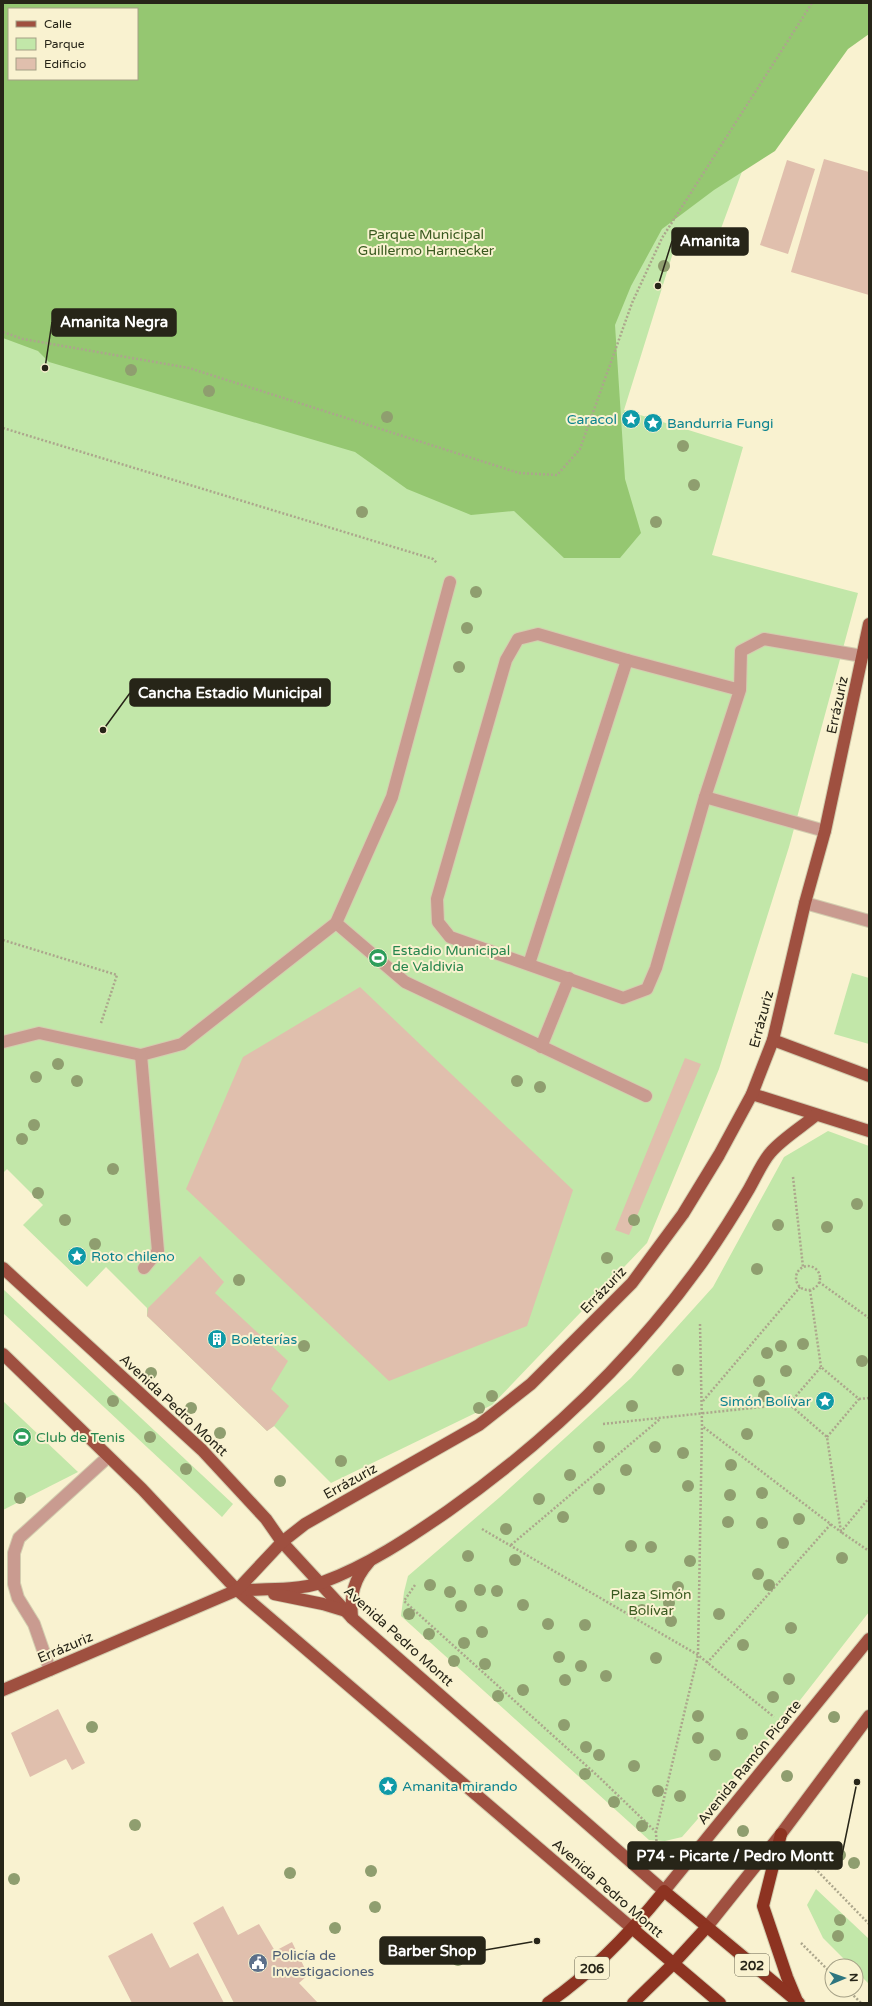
<svg xmlns="http://www.w3.org/2000/svg" width="872" height="2006" font-family="'Varela Round',sans-serif">
<style>
.green{fill:#c2e7a9;fill-rule:evenodd}
.forest{fill:#95c771;fill-rule:evenodd}
.building{fill:#e0bfad}
.lines{fill:none;stroke-linecap:round;stroke-linejoin:round}
.minor-casing{stroke:#d3cdaf;stroke-width:14}
.major-casing{stroke:#d3cdaf;stroke-width:14}
.highway-casing{stroke:#d3cdaf;stroke-width:14}
.path{stroke:#aca68c;stroke-width:2.5;stroke-dasharray:2 2;stroke-linecap:butt}
.minor{stroke:#c99b90;stroke-width:12}
.major{stroke:#9f5040;stroke-width:12}
.highway{stroke:#8d3321;stroke-width:12}
.tree{fill:#8f9e6f}
.labels{text-anchor:middle;stroke-width:4;stroke-linejoin:round;paint-order:stroke}
.shield{fill:#f9f2d0;stroke:#66624f;stroke-width:1}
.shield-label{font-size:13px;font-weight:bold;fill:#272518}
.park-label{font-size:14px;fill:#39591f;stroke:#f9f2d0}
.culture-label{font-size:14px;fill:#0d838f;stroke:#f9f2d0;text-anchor:start}
.street-label{font-size:14px;fill:#272518;stroke:#f9f2d0}
.leisure-label{font-size:14px;fill:#27864d;stroke:#f9f2d0;text-anchor:start}
.service-label{font-size:14px;fill:#4e5e75;stroke:#f9f2d0;text-anchor:start}
.leader{fill:none;stroke:#272518;stroke-width:1.5}
.callout-dot{fill:#272518;stroke:#f9f2d0;stroke-width:1.5}
.callout{fill:#272518;stroke:#272518;stroke-width:1.5}
.callout-label{font-size:15px;text-anchor:middle;font-weight:bold;fill:#fff}
</style>
<rect width="100%" height="100%" fill="#f9f2d0"/>
<g class="green">
<path d="M3 3H869L751 147 712 253 676 243 624 410 743 447 712 555 858 593 789 847 719 1069 647 1243 492 1405 331 1483 274 1426 267 1431 147 1316V1308L106 1267 87 1287 23 1225 43 1205 7 1169 3 1173ZM9 9H137V79H9Z"/>
<polygon points="852,973 869,978 869,1044 834,1034"/>
<polygon points="828,1131 869,1146 869,1612 783,1722 682,1837 665,1841 649,1840 401,1616 404,1592 408,1576 500,1497 631,1378 713,1287 784,1157"/>
<polygon points="3,1289 233,1504 222,1517 3,1313"/>
<polygon points="3,1401 78,1472 3,1510"/>
<polygon points="816,1889 869,1939 869,1984 856,1971 856,1966 851,1966 823,1938 807,1905"/>
</g>
<path class="forest" d="M3 3H869V34L848 49 775 151 714 190 662 229 631 286 615 325 625 479 641 533 620 558H564L514 511 471 515 407 489 355 452 49 362 38 351 3 338ZM9 9H137V79H9Z"/>
<g class="building">
<polygon points="824,159 869,172 869,295 791,272"/>
<polygon points="787,160 815,169 788,254 760,245"/>
<polygon points="360,987 573,1190 527,1326 389,1381 186,1189 243,1057"/>
<polygon points="685,1058 701,1064 629,1235 615,1230"/>
<polygon points="200,1256 224,1282 215,1293 288,1361 271,1389 289,1406 274,1426 267,1431 147,1316 148,1308"/>
<polygon points="58,1709 85,1763 72,1770 66,1759 30,1777 11,1733"/>
<polygon points="223,1906 238,1935 259,1924 275,1951 292,1942 308,1975 299,1983 318,2003 234,2003 193,1923"/>
<polygon points="152,1933 170,1968 198,1953 224,2003 132,2003 108,1956"/>
</g>
<g class="lines">
<g class="minor-casing">
<g id="minor">
<polyline points="740,690 627,660 538,634 518,639 506,660 437,899 438,922 450,937 623,998 647,989 656,968 705,797 740,690 741,651 764,639 862,656"/>
<polyline points="705,797 825,831"/>
<polyline points="805,903 869,921"/>
<polyline points="336,923 405,982 646,1096"/>
<polyline points="529,964 627,660"/>
<polyline points="3,1042 39,1033 141,1055 182,1044 336,923 392,797 450,582"/>
<polyline points="541,1047 569,978"/>
<polyline points="141,1055 158,1251 144,1268"/>
<polyline points="50,1670 34,1624 18,1598 14,1584 14,1553 19,1538 108,1457"/>
</g>
</g>
<g class="major-casing">
<g id="major">
<polyline points="773,1040 869,1076"/>
<polyline points="752,1094 869,1131"/>
<polyline points="3,1268 202,1450 266,1519 282,1542 352,1618 664,1891 869,1639"/>
<polyline points="3,1354 142,1489 237,1590 633,1929"/>
<path d="M237 1590C263 1589 298 1591 323 1582 367 1566 409 1538 448 1511 546 1442 633 1359 703 1261 719 1238 735 1213 749 1189 756 1177 762 1162 771 1152 782 1139 803 1126 816 1115"/>
<polyline points="274,1594 323,1604 346,1611"/>
<path d="M352 1618C350 1595 354 1579 369 1562"/>
<polyline points="3,1690 237,1590 282,1542 305,1524 479,1425 531,1384 632,1283 683,1214 719,1155 752,1094 773,1040 805,903 825,831 869,624"/>
<polyline points="706,1928 781,1834 869,1716"/>
</g>
</g>
<g class="highway-casing">
<g id="highway">
<polyline points="781,1834 763,1906 787,1977 797,2001"/>
<polyline points="633,1929 720,2003"/>
<path d="M548 2003C593 1972 630 1933 664 1891L799 2003"/>
<polyline points="633,2003 673,1964 706,1928"/>
</g>
</g>
<g class="path">
<polyline points="3,332 23,339 189,368 519,473 557,475 580,449 632,303 662,238 812,3"/>
<polyline points="3,428 433,559 437,563"/>
<polyline points="3,940 117,975 101,1023"/>
<polyline points="793,1177 803,1267"/>
<circle cx="808" cy="1278" r="12"/>
<polyline points="819,1282 869,1318"/>
<polyline points="810,1290 821,1367"/>
<polyline points="700,1324 702,1426 841,1532 869,1498"/>
<polyline points="859,1399 869,1398"/>
<polyline points="703,1401 800,1287"/>
<polyline points="603,1424 789,1404"/>
<polyline points="827,1437 859,1399 821,1367 789,1404 827,1437 841,1532 869,1551"/>
<polyline points="482,1529 698,1655 774,1717"/>
<polyline points="511,1545 660,1419"/>
<polyline points="415,1585 404,1601 600,1778 656,1832"/>
<polyline points="707,1663 831,1524"/>
<polyline points="657,1853 656,1832 698,1655 702,1426"/>
<polyline points="801,1854 869,1924"/>
<polyline points="801,1943 832,1974"/>
<polyline points="848,1990 861,2003"/>
</g>
<use href="#minor" class="minor"/>
<use href="#major" class="major"/>
<use href="#highway" class="highway"/>
</g>
<g class="tree">
<circle cx="664" cy="266" r="6"/>
<circle cx="131" cy="370" r="6"/>
<circle cx="209" cy="391" r="6"/>
<circle cx="387" cy="417" r="6"/>
<circle cx="683" cy="446" r="6"/>
<circle cx="694" cy="485" r="6"/>
<circle cx="362" cy="512" r="6"/>
<circle cx="656" cy="522" r="6"/>
<circle cx="476" cy="592" r="6"/>
<circle cx="467" cy="628" r="6"/>
<circle cx="459" cy="667" r="6"/>
<circle cx="58" cy="1064" r="6"/>
<circle cx="36" cy="1077" r="6"/>
<circle cx="77" cy="1081" r="6"/>
<circle cx="517" cy="1081" r="6"/>
<circle cx="540" cy="1087" r="6"/>
<circle cx="34" cy="1125" r="6"/>
<circle cx="22" cy="1139" r="6"/>
<circle cx="113" cy="1169" r="6"/>
<circle cx="38" cy="1193" r="6"/>
<circle cx="857" cy="1204" r="6"/>
<circle cx="65" cy="1220" r="6"/>
<circle cx="634" cy="1220" r="6"/>
<circle cx="778" cy="1225" r="6"/>
<circle cx="827" cy="1227" r="6"/>
<circle cx="95" cy="1244" r="6"/>
<circle cx="607" cy="1258" r="6"/>
<circle cx="757" cy="1269" r="6"/>
<circle cx="239" cy="1280" r="6"/>
<circle cx="803" cy="1344" r="6"/>
<circle cx="304" cy="1346" r="6"/>
<circle cx="781" cy="1346" r="6"/>
<circle cx="767" cy="1353" r="6"/>
<circle cx="862" cy="1361" r="6"/>
<circle cx="678" cy="1370" r="6"/>
<circle cx="786" cy="1371" r="6"/>
<circle cx="151" cy="1373" r="6"/>
<circle cx="759" cy="1381" r="6"/>
<circle cx="492" cy="1396" r="6"/>
<circle cx="764" cy="1396" r="6"/>
<circle cx="113" cy="1401" r="6"/>
<circle cx="632" cy="1406" r="6"/>
<circle cx="191" cy="1408" r="6"/>
<circle cx="479" cy="1408" r="6"/>
<circle cx="220" cy="1433" r="6"/>
<circle cx="747" cy="1434" r="6"/>
<circle cx="150" cy="1437" r="6"/>
<circle cx="599" cy="1447" r="6"/>
<circle cx="655" cy="1447" r="6"/>
<circle cx="683" cy="1453" r="6"/>
<circle cx="341" cy="1461" r="6"/>
<circle cx="731" cy="1465" r="6"/>
<circle cx="186" cy="1469" r="6"/>
<circle cx="626" cy="1470" r="6"/>
<circle cx="570" cy="1475" r="6"/>
<circle cx="280" cy="1481" r="6"/>
<circle cx="688" cy="1486" r="6"/>
<circle cx="599" cy="1489" r="6"/>
<circle cx="762" cy="1493" r="6"/>
<circle cx="730" cy="1495" r="6"/>
<circle cx="20" cy="1498" r="6"/>
<circle cx="539" cy="1499" r="6"/>
<circle cx="563" cy="1517" r="6"/>
<circle cx="799" cy="1519" r="6"/>
<circle cx="728" cy="1522" r="6"/>
<circle cx="762" cy="1523" r="6"/>
<circle cx="506" cy="1529" r="6"/>
<circle cx="783" cy="1543" r="6"/>
<circle cx="631" cy="1546" r="6"/>
<circle cx="651" cy="1547" r="6"/>
<circle cx="468" cy="1556" r="6"/>
<circle cx="842" cy="1558" r="6"/>
<circle cx="515" cy="1560" r="6"/>
<circle cx="690" cy="1561" r="6"/>
<circle cx="758" cy="1574" r="6"/>
<circle cx="430" cy="1585" r="6"/>
<circle cx="769" cy="1585" r="6"/>
<circle cx="678" cy="1587" r="6"/>
<circle cx="480" cy="1590" r="6"/>
<circle cx="497" cy="1591" r="6"/>
<circle cx="450" cy="1592" r="6"/>
<circle cx="669" cy="1603" r="6"/>
<circle cx="523" cy="1605" r="6"/>
<circle cx="461" cy="1606" r="6"/>
<circle cx="642" cy="1610" r="6"/>
<circle cx="409" cy="1614" r="6"/>
<circle cx="719" cy="1614" r="6"/>
<circle cx="671" cy="1621" r="6"/>
<circle cx="548" cy="1624" r="6"/>
<circle cx="585" cy="1625" r="6"/>
<circle cx="791" cy="1628" r="6"/>
<circle cx="482" cy="1632" r="6"/>
<circle cx="429" cy="1634" r="6"/>
<circle cx="464" cy="1643" r="6"/>
<circle cx="743" cy="1645" r="6"/>
<circle cx="559" cy="1657" r="6"/>
<circle cx="656" cy="1658" r="6"/>
<circle cx="454" cy="1661" r="6"/>
<circle cx="485" cy="1664" r="6"/>
<circle cx="581" cy="1666" r="6"/>
<circle cx="606" cy="1676" r="6"/>
<circle cx="789" cy="1679" r="6"/>
<circle cx="565" cy="1680" r="6"/>
<circle cx="523" cy="1690" r="6"/>
<circle cx="498" cy="1696" r="6"/>
<circle cx="773" cy="1697" r="6"/>
<circle cx="698" cy="1716" r="6"/>
<circle cx="834" cy="1717" r="6"/>
<circle cx="564" cy="1725" r="6"/>
<circle cx="92" cy="1727" r="6"/>
<circle cx="742" cy="1734" r="6"/>
<circle cx="698" cy="1738" r="6"/>
<circle cx="586" cy="1747" r="6"/>
<circle cx="599" cy="1755" r="6"/>
<circle cx="715" cy="1755" r="6"/>
<circle cx="634" cy="1766" r="6"/>
<circle cx="585" cy="1774" r="6"/>
<circle cx="787" cy="1776" r="6"/>
<circle cx="658" cy="1791" r="6"/>
<circle cx="680" cy="1796" r="6"/>
<circle cx="614" cy="1802" r="6"/>
<circle cx="135" cy="1825" r="6"/>
<circle cx="642" cy="1826" r="6"/>
<circle cx="743" cy="1831" r="6"/>
<circle cx="840" cy="1855" r="6"/>
<circle cx="854" cy="1863" r="6"/>
<circle cx="371" cy="1871" r="6"/>
<circle cx="290" cy="1873" r="6"/>
<circle cx="14" cy="1879" r="6"/>
<circle cx="375" cy="1907" r="6"/>
<circle cx="840" cy="1920" r="6"/>
<circle cx="335" cy="1928" r="6"/>
<circle cx="838" cy="1936" r="6"/>
<circle cx="458" cy="1960" r="6"/>
</g>
<defs>
<g id="sight-disc" transform="scale(1)"><circle r="9.5" fill="#0f9aa8" stroke="#f9f2d0"/><path d="M0-6L1.8-2.2L6-1.7L2.9 1.2L3.7 5.4L0 3.3L-3.7 5.4L-2.9 1.2L-6-1.7L-1.8-2.2Z" fill="#fff"/></g>
<g id="stadium-disc" transform="scale(1)"><circle r="9.5" fill="#2e9e5b" stroke="#f9f2d0"/><path d="M0-5a6.5 5 0 1 0 0 10a6.5 5 0 1 0 0-10ZM-3.5-1.8h7v3.6h-7Z" fill="#fff"/></g>
<g id="building-disc" transform="scale(1)"><circle r="9.5" fill="#0f9aa8" stroke="#f9f2d0"/><path d="M-4-6H4V6H1V3H-1V6H-4ZM-2.5-4.3h1.7v1.8h-1.7ZM.8-4.3h1.7v1.8H.8ZM-2.5-1h1.7V.8h-1.7ZM.8-1h1.7V.8H.8Z" fill="#fff"/></g>
<g id="civic-disc" transform="scale(1)"><circle r="9.5" fill="#5c6f8a" stroke="#f9f2d0"/><path d="M-.6-6.5H3V-4.5H.6V-3L4-1V1h2V6H-6V1h2V-1L-.6-3ZM-1.2 2.5V6h2.4V2.5Z" fill="#fff"/></g>
</defs>
<g fill-rule="evenodd">
<use href="#sight-disc" x="631" y="419"/>
<use href="#sight-disc" x="653" y="423"/>
<use href="#stadium-disc" x="378" y="958"/>
<use href="#sight-disc" x="77" y="1256"/>
<use href="#building-disc" x="217" y="1339"/>
<use href="#sight-disc" x="825" y="1401"/>
<use href="#stadium-disc" x="22" y="1437"/>
<use href="#sight-disc" x="388" y="1786"/>
<use href="#civic-disc" x="258" y="1963"/>
</g>
<g class="labels">
<g class="shield">
<rect x="735" y="1954" width="34" height="22" rx="3"/>
<rect x="575" y="1957" width="34" height="22" rx="3"/>
</g>
<g class="shield-label">
<text x="752" y="1970">202</text>
<text x="592" y="1973">206</text>
</g>
<g class="park-label">
<text x="426" y="239">Parque Municipal<tspan x="426" dy="16">Guillermo Harnecker</tspan></text>
<text x="651" y="1599">Plaza Simón<tspan x="651" dy="16">Bolívar</tspan></text>
</g>
<g class="culture-label">
<text x="617" y="424" text-anchor="end">Caracol</text>
<text x="667" y="428">Bandurria Fungi</text>
<text x="91" y="1261">Roto chileno</text>
<text x="231" y="1344">Boleterías</text>
<text x="811" y="1406" text-anchor="end">Simón Bolívar</text>
<text x="402" y="1791">Amanita mirando</text>
</g>
<g class="street-label">
<text transform="translate(837 705) rotate(-78)" y="5">Errázuriz</text>
<text transform="translate(761 1019) rotate(-75)" y="5">Errázuriz</text>
<text transform="translate(603 1290) rotate(-46)" y="5">Errázuriz</text>
<text transform="translate(174 1405) rotate(43)" y="5">Avenida Pedro Montt</text>
<text transform="translate(350 1481) rotate(-29)" y="5">Errázuriz</text>
<text transform="translate(399 1636) rotate(42)" y="5">Avenida Pedro Montt</text>
<text transform="translate(65 1647) rotate(-23)" y="5">Errázuriz</text>
<text transform="translate(749 1762) rotate(-51)" y="5">Avenida Ramón Picarte</text>
<text transform="translate(608 1888) rotate(41)" y="5">Avenida Pedro Montt</text>
</g>
<g class="leisure-label">
<text x="392" y="955">Estadio Municipal<tspan x="392" dy="16">de Valdivia</tspan></text>
<text x="36" y="1442">Club de Tenis</text>
</g>
<g class="service-label">
<text x="272" y="1960">Policía de<tspan x="272" dy="16">Investigaciones</tspan></text>
</g>
</g>
<path class="leader" d="M658 286L672 241M45 368L52 322M103 730L130 693M857 1782L842 1855M537 1941L485 1950"/>
<g class="callout-dot">
<circle cx="658" cy="286" r="4"/>
<circle cx="45" cy="368" r="4"/>
<circle cx="103" cy="730" r="4"/>
<circle cx="857" cy="1782" r="4"/>
<circle cx="537" cy="1941" r="4"/>
</g>
<g class="callout">
<rect x="672" y="228" width="76" height="27" rx="4"/>
<rect x="52" y="309" width="124" height="27" rx="4"/>
<rect x="130" y="679" width="200" height="27" rx="4"/>
<rect x="628" y="1842" width="214" height="27" rx="4"/>
<rect x="380" y="1937" width="105" height="27" rx="4"/>
</g>
<g class="callout-label">
<text x="710" y="246">Amanita</text>
<text x="114" y="327">Amanita Negra</text>
<text x="230" y="698">Cancha Estadio Municipal</text>
<text x="735" y="1861">P74 - Picarte / Pedro Montt</text>
<text x="432" y="1956">Barber Shop</text>
</g>
<rect width="872" height="2006" fill="none" stroke="#272518" stroke-width="8"/>
<rect x="8" y="8" width="130" height="72" fill="#f9f2d0" stroke="#a5a086"/>
<rect x="16" y="21" width="20" height="6" fill="#9f5040" stroke="#a5a086"/>
<text x="44" y="28" font-size="12" fill="#272518">Calle</text>
<rect x="16" y="38" width="20" height="12" fill="#c2e7a9" stroke="#a5a086"/>
<text x="44" y="48" font-size="12" fill="#272518">Parque</text>
<rect x="16" y="58" width="20" height="12" fill="#e0bfad" stroke="#a5a086"/>
<text x="44" y="68" font-size="12" fill="#272518">Edificio</text>
<g transform="translate(844 1978) rotate(88)"><circle r="19" fill="#f9f2d0" stroke="#a5a086"/>
<path d="M0-3L7 15L0 10L-7 15Z" fill="#2e767f"/>
<text y="-6" font-size="11" font-weight="bold" text-anchor="middle" fill="#272518">N</text>
</g>
</svg>
